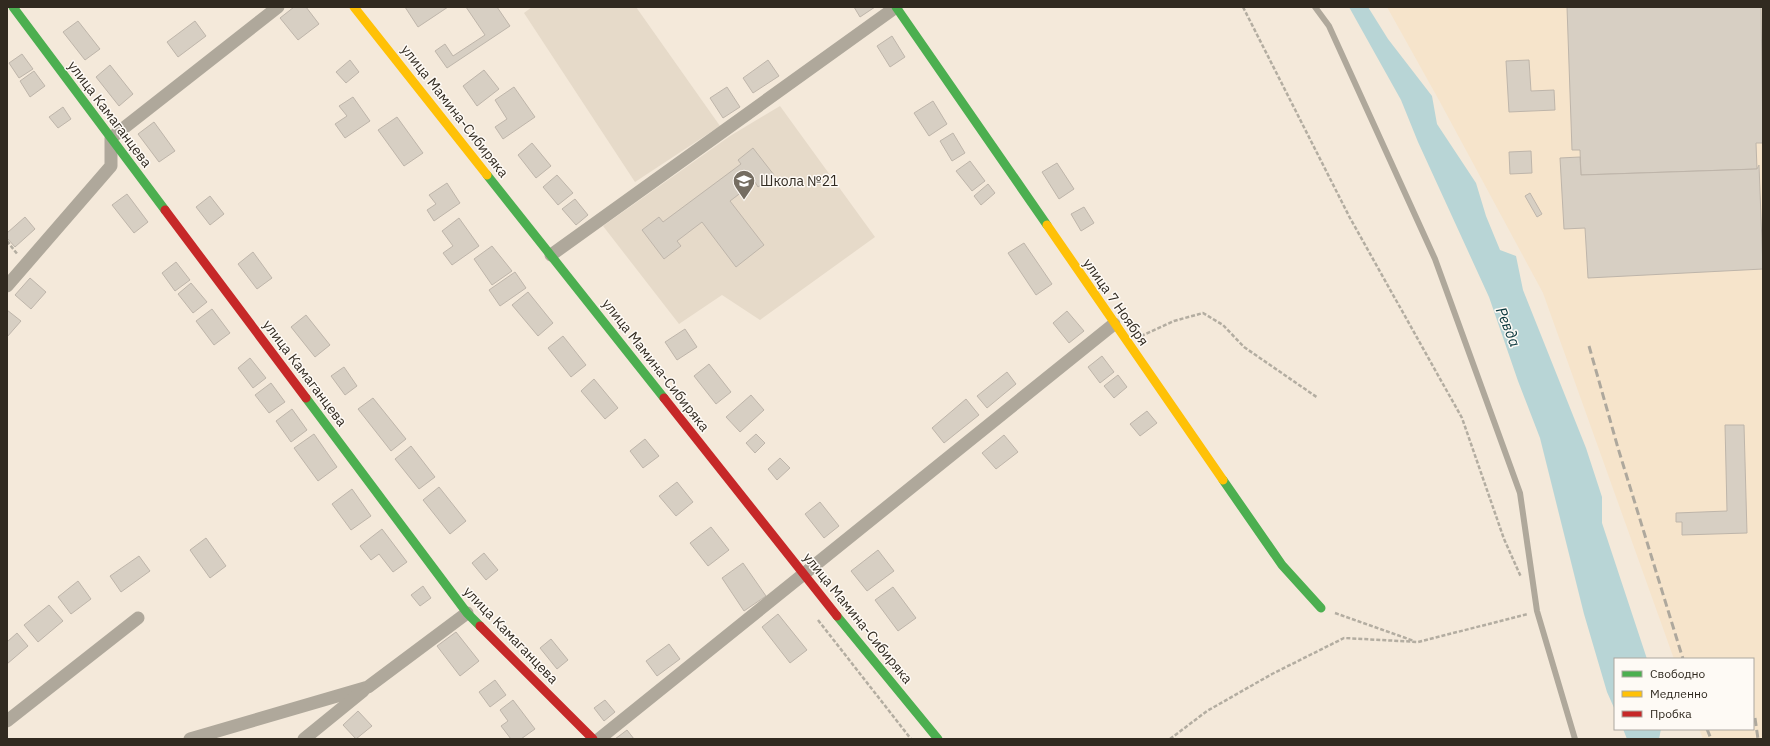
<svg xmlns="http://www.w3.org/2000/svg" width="1770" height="746" font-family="'IBM Plex Sans',sans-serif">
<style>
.built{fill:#f6e4cb}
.education{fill:#e6dac9}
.water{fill:#b8d5d6}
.building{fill:#d7cfc3;stroke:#beb5aa}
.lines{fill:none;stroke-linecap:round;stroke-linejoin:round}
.path{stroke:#b3ada1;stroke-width:2.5;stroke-dasharray:4 2;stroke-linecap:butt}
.lane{stroke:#afa89b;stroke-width:6}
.street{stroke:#afa89b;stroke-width:13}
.fast{stroke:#4caf50;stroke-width:9}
.slow{stroke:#ffc107;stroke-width:9}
.jam{stroke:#c62828;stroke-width:9}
.rail{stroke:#aea89d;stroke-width:3;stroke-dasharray:8 4;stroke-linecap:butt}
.labels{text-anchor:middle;stroke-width:3;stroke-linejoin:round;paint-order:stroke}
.street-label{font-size:14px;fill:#312a20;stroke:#fefaf5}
.poi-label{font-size:14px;fill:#312a20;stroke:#fefaf5;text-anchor:start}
.water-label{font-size:15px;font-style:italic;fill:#0a373d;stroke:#fefaf5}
</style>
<rect width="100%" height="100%" fill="#f4e9da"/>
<polygon class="built" points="1387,7 1763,7 1763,739 1703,739 1699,729 1753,729 1753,659 1674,659 1543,293 1440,102"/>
<g class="education">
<polygon points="532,7 636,7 720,126 635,182 524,13"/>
<polygon points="780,106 875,237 760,320 722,295 679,324 603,226 730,136"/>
</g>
<g class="water">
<polygon points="1349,7 1368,7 1388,39 1432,96 1437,124 1476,183 1486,216 1500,250 1516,256 1523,290 1586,448 1602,497 1602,523 1647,659 1615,659 1615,710 1607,692 1584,614 1540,438 1518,381 1489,297 1418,142 1401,100"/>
<polygon points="1623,729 1661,729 1659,739 1627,739"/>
</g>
<g class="building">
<polygon points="294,7 306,7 319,24 298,40 280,18"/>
<polygon points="405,7 448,7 418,27"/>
<polygon points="466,7 497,7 510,26 447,68 435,51 445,44 453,56 485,35"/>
<polygon points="854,7 875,7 860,17"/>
<polygon points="1567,7 1761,7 1763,143 1756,143 1757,169 1581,175 1580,150 1572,150"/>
<polygon points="78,21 100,49 85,60 63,32"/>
<polygon points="195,21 206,36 178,57 167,42"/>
<polygon points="892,36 905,57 890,67 877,46"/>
<polygon points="22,54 33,69 19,78 9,63"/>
<polygon points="350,60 359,72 346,83 336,72"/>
<polygon points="768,60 779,76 753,93 743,78"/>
<polygon points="1529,60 1531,91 1554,90 1555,110 1509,112 1506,61"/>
<polygon points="110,65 133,94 119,106 96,77"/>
<polygon points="484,70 499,89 477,106 463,86"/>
<polygon points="34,71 45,86 30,97 20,81"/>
<polygon points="514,87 535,117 503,139 495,127 507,119 495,100"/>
<polygon points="727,87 740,107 723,118 710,98"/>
<polygon points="353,97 370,121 345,138 335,124 347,116 339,106"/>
<polygon points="933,101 947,124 929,136 914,113"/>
<polygon points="63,107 71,119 58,128 49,117"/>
<polygon points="397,117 423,153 404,166 378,130"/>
<polygon points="154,122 175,151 159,162 138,134"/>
<polygon points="953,133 965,153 952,161 940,141"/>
<polygon points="532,143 551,166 536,178 518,155"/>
<polygon points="753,148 774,175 758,187 755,182 730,201 764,245 736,267 702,222 677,241 681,246 664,259 642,230 659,217 663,222 741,164 738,160"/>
<polygon points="1531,151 1532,173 1510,174 1509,152"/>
<polygon points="1580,157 1581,175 1757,169 1759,165 1763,269 1588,278 1585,228 1564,229 1560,158"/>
<polygon points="970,161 985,181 972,191 956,171"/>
<polygon points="1057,163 1074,189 1059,199 1042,172"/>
<polygon points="557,175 573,193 558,205 543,187"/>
<polygon points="447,183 460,203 434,221 427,210 436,204 429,195"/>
<polygon points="988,184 995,193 981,205 974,196"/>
<polygon points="1530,193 1542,214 1537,217 1525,196"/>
<polygon points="127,194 148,222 134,233 112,205"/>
<polygon points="210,196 224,214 210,225 196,207"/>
<polygon points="575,199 588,215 576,225 562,209"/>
<polygon points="1084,207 1094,223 1081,231 1071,214"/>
<polygon points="25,217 35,229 15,247 7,238 7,233"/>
<polygon points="459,218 479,246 452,265 443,253 453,246 442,231"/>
<polygon points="1024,243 1052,284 1036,295 1008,253"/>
<polygon points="492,246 512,271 492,285 474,259"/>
<polygon points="253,252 272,278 257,289 238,264"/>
<polygon points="176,262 190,280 175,291 162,273"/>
<polygon points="515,272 526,288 500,306 489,290"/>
<polygon points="30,278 46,292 31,309 15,295"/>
<polygon points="191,283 207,302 193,313 178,294"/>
<polygon points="528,292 553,323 538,336 512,305"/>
<polygon points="212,309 230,333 214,345 196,321"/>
<polygon points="7,310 21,321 7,337"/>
<polygon points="1067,311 1084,331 1069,343 1053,323"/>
<polygon points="306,315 330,345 315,357 291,327"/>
<polygon points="685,329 697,347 677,360 665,342"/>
<polygon points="563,336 586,365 571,377 548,348"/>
<polygon points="1102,356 1114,372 1100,383 1088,367"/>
<polygon points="250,358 266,378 253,388 238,368"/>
<polygon points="709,364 731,392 716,404 694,376"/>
<polygon points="344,367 357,386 345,395 331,376"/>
<polygon points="1007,372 1016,384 987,408 977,396"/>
<polygon points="1118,375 1127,387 1114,398 1104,386"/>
<polygon points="594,379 618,408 605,419 581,391"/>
<polygon points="271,383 285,402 269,413 255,395"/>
<polygon points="751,395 764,410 740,432 726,417"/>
<polygon points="373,398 406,439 391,451 358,409"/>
<polygon points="966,399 979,415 944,443 932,428"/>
<polygon points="292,409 307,430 291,442 276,421"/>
<polygon points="1147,411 1157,423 1140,436 1130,424"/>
<polygon points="1725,425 1744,425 1747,533 1682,535 1682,522 1676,522 1676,513 1727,511"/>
<polygon points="314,434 337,467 318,481 294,448"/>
<polygon points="756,434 765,443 755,453 746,443"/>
<polygon points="1004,435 1018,452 996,469 982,453"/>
<polygon points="645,439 659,456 643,468 630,451"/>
<polygon points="411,446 435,477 419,489 395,459"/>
<polygon points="780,458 790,468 777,480 768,469"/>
<polygon points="677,482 693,502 676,516 659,496"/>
<polygon points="439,487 466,521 450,534 423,500"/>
<polygon points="352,489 371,516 351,530 332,504"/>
<polygon points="820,502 839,526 824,538 805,514"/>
<polygon points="711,527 729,550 708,566 690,543"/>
<polygon points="382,529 407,562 393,572 379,554 371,560 360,546"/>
<polygon points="206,538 226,566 210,578 190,550"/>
<polygon points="878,550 894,571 867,591 851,571"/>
<polygon points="484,553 498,570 486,580 472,563"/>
<polygon points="139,556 150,571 121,592 110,576"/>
<polygon points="743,563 766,596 744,611 722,578"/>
<polygon points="78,581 91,599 71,614 58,597"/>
<polygon points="423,586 431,598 420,606 411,595"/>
<polygon points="893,587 916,618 898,631 875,600"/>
<polygon points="49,605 63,621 38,642 24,625"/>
<polygon points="778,614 807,650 790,663 762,627"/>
<polygon points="456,632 479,661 460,676 437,646"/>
<polygon points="17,633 28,646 7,664 7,642"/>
<polygon points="551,639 568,660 557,669 540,648"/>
<polygon points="669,644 680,659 657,676 646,661"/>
<polygon points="495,680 506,695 490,707 479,692"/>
<polygon points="513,700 535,729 521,739 511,739 501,726 508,721 500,710"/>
<polygon points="605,700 615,712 604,721 594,708"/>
<polygon points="358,711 372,726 356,739 343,725"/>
<polygon points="627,730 634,739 615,739"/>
</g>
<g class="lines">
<g class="path">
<polyline points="1243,7 1350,218 1462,418 1504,539 1521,577"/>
<polyline points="7,241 18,255"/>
<polyline points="1141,336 1174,321 1203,313 1223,325 1244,347 1318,398"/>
<polyline points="1335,613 1414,641"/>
<polyline points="818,620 911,739"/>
<polyline points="1170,739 1207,711 1272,674 1344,638 1418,642 1528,614"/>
</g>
<polyline class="lane" points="1315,7 1329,26 1435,259 1520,493 1537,611 1575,739"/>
<g class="street">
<polyline points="551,255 896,7"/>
<polyline points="7,286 111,166 111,138 278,7"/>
<polyline points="7,721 138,618"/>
<polyline points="190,739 368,687 467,613"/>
<polyline points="304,739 363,691"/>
<polyline points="599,739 1114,324"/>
</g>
<g class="fast">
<polyline points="13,7 165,210"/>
<polyline points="896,7 1047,225"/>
<polyline points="487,175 664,398"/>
<polyline points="306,398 467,613 480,626"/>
<polyline points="1223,480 1282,565 1321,608"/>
<polyline points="837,616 938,739"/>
</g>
<g class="slow">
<polyline points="354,7 487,175"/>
<polyline points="1047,225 1223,480"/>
</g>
<g class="jam">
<polyline points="165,210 306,398"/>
<polyline points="664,398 837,616"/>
<polyline points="480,626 593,739"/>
</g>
<g class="rail">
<polyline points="1589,346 1618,448 1683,659"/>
<polyline points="1755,718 1758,739"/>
<polyline points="1707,729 1711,739"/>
</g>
</g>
<defs>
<g id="school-pin" transform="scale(1.15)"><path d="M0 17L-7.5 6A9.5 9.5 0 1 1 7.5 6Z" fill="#756d61" stroke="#fefaf5"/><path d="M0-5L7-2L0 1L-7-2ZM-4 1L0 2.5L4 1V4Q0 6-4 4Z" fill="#fff"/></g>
</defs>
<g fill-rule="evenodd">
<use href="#school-pin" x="744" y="181"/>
</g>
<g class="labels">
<g class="street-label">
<text transform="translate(455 111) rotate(52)" y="5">улица Мамина-Сибиряка</text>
<text transform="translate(110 114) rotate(53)" y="5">улица Камаганцева</text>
<text transform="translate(1116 302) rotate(55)" y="5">улица 7 Ноября</text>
<text transform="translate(656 365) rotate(52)" y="5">улица Мамина-Сибиряка</text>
<text transform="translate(305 373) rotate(53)" y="5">улица Камаганцева</text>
<text transform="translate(858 618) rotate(51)" y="5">улица Мамина-Сибиряка</text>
<text transform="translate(511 635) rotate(46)" y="5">улица Камаганцева</text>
</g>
<g class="poi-label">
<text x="760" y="186">Школа №21</text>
</g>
<g class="water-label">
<text transform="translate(1508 327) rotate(68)" y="5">Ревда</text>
</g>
</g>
<rect width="1770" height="746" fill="none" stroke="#312a20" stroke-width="16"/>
<rect x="1614" y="658" width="140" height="72" fill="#fefaf5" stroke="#aca7a0"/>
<rect x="1622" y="671" width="20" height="6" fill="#4caf50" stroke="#aca7a0"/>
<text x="1650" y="678" font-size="12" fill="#312a20">Свободно</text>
<rect x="1622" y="691" width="20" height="6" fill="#ffc107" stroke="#aca7a0"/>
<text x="1650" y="698" font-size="12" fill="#312a20">Медленно</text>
<rect x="1622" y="711" width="20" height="6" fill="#c62828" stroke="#aca7a0"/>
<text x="1650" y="718" font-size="12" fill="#312a20">Пробка</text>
</svg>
